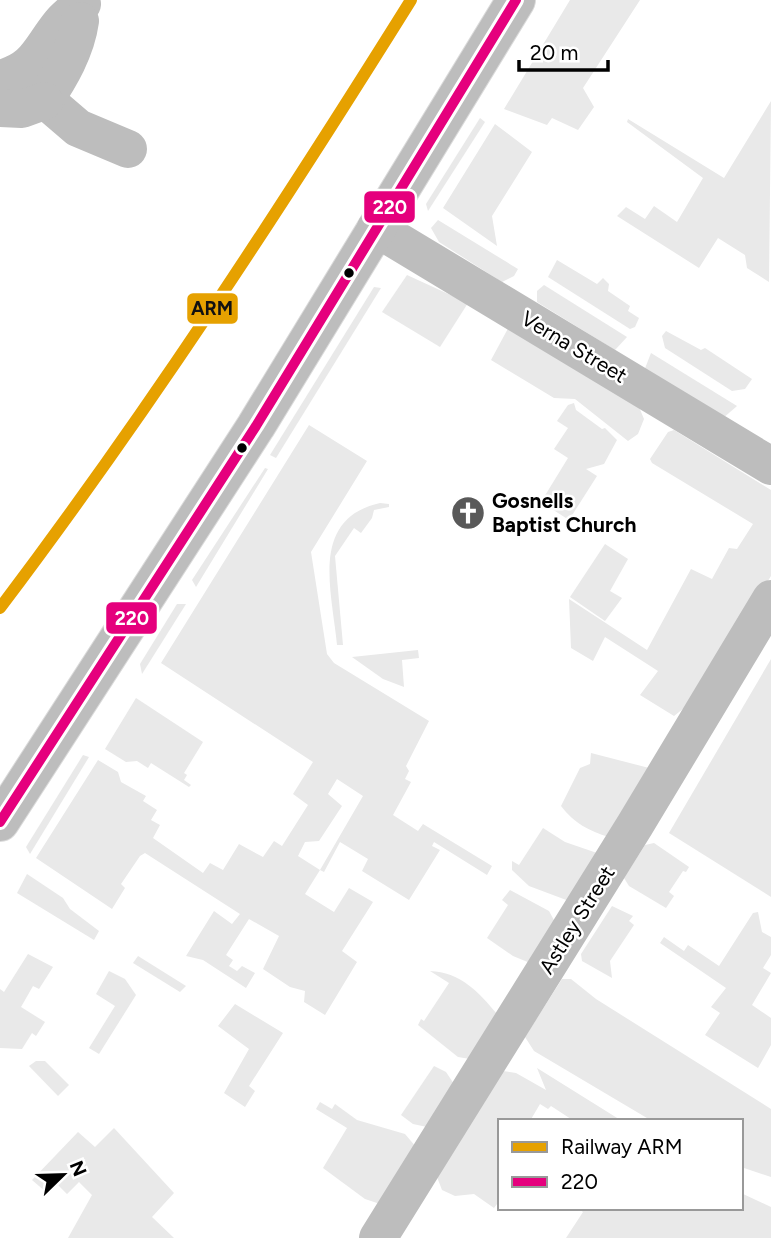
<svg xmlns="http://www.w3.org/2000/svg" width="771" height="1238" font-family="Figtree,sans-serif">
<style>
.green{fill:#e9e9e9;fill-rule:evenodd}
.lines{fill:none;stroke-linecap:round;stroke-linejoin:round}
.highway-casing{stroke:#dbdbdb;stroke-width:40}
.minor{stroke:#bdbdbd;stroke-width:38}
.highway{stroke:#bdbdbd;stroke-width:38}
.bus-1-casing{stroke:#fff;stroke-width:16}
.bus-1{stroke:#e5007d;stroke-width:10}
.rail-1-casing{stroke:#fff;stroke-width:18}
.rail-1{stroke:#e6a100;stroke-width:12}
.bus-dot{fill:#000;stroke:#fff;stroke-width:2.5}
.labels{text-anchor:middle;stroke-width:5;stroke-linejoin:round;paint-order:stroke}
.street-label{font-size:21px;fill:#000;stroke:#fff}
.poi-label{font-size:21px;font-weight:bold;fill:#000;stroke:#fff;text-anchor:start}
.line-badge{stroke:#fff;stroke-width:2.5}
.badge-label{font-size:19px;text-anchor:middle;font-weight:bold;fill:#fff}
.pale-badge-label{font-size:19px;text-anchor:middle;font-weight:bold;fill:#111}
</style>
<rect width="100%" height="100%" fill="#fff"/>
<g class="green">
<polygon points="570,0 640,0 583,88 594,107 578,130 552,118 547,125 504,109"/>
<polygon points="771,101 769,282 747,268 745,255 718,238 699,268 617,216 626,207 645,219 654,206 677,222 703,178 627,122 628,119 724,178"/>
<polygon points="480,118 485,122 428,211 426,204"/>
<polygon points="495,124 532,152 492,216 497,246 443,208"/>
<polygon points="438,220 518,269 514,276 502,282 439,242 431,228"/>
<polygon points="557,260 597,284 603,278 609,284 608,291 630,306 628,311 639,318 635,327 630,329 548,277"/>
<polygon points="407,275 468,303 440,347 382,312"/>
<polygon points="544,285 627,337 615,350 537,302 537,291"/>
<polygon points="374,287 381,288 276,458 270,455"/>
<polygon points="512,321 639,407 644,419 638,434 628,441 575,399 554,398 491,360"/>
<polygon points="666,331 701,350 705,348 752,379 745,389 732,391 665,348 662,336"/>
<polygon points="651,353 737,406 722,419 644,371"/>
<polygon points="574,403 576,410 602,429 605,428 617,440 604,464 586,469 597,476 569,520 541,502 568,458 554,449 568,428 557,421 568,405"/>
<path d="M309 425 367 461 311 552 327 654 334 663 429 721 406 766 409 771 405 779 411 782 393 815 418 831 423 824 492 866 487 875 434 842 432 846 440 850 409 900 362 871 368 859 340 842 324 872 320 870 305 894 334 912 349 888 373 902 342 951 357 962 325 1015 304 1002 305 991 290 987 263 969 279 936 249 919 226 955 233 960 229 966 237 971 242 966 255 973 246 988 203 960 186 956 214 911 232 924 240 914 145 853 140 856 121 884 125 888 112 909 36 858 98 760 118 772 121 782 146 796 143 801 157 810 151 820 160 825 153 838 203 873 210 863 223 870 239 844 263 857 274 841 282 846 308 805 293 794 313 762 161 663ZM337 779 363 796 320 870 298 856 305 842 319 841 342 806 328 794Z"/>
<polygon points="674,430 771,490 771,576 693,701 674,716 640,695 658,671 605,637 593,661 571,648 569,599 647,650 691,569 712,579 729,548 737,549 753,524 652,463 650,459 668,432"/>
<polygon points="265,468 268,469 196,587 192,580"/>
<path d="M380 503 389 504V507L374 510 372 518 361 533 354 528 335 556 343 645H337C332 591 309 519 380 503Z"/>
<polygon points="605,544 628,559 610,591 622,598 605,621 570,597"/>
<polygon points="177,604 186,604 142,674 140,664"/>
<polygon points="418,650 419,658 402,660 404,687 383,679 352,657"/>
<polygon points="771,659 771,897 669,833"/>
<polygon points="136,698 203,742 184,773 187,775 184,780 191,785 189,787 151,763 148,768 137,761 126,762 105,749"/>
<path d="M591 753 653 769 609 837C589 831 574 823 561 806L580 768 590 764Z"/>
<polygon points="83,755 89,757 30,854 26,847"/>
<polygon points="543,828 565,842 597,853 569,901 529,886 512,870 512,861 519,865"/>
<polygon points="654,843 689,867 686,872 683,871 669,892 674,896 666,908 629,886 624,878 645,845"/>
<polygon points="27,874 63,898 70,909 99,931 94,940 17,893"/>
<polygon points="510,890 549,911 555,922 530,963 513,956 487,938 508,905 502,900"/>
<polygon points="612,906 633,916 629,921 634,925 610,961 612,978 582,961 581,954"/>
<polygon points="758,912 762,932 771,937 771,955 763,968 771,973 752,1005 771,1018 771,1045 758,1068 705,1035 720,1013 711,1007 726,988 660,943 664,937 684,951 688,945 719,966 753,913"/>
<polygon points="28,954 53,967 39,989 33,986 21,1007 45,1022 36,1036 32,1033 22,1049 0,1048 0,989 4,992"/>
<polygon points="138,956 186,986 180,992 133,963"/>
<polygon points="109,971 125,979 136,995 99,1054 89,1048 115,1006 96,994"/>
<path d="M430 971C460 972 479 992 497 1014L470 1059 458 1057 418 1025 421 1019 424 1021 449 983Z"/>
<polygon points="562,979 571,979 596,999 771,1109 771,1177 741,1167 741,1121 652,1121 534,1051 525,1037"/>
<polygon points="235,1004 283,1033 249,1086 255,1091 245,1107 224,1093 249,1049 218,1026"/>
<polygon points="36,1061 45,1061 69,1085 58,1096 29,1066"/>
<polygon points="434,1066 446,1072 454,1084 427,1127 413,1124 401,1115"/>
<polygon points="537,1068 622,1121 574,1121 551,1106 548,1109 540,1104 530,1121 500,1121 500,1200 494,1208 474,1194 455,1196 442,1190 437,1177 503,1071 516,1073 546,1090"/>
<polygon points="320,1102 332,1109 335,1104 357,1120 405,1134 416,1147 380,1204 365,1199 323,1168 347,1128 316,1109"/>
<polygon points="114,1128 174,1193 152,1217 174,1238 68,1238 92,1195 79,1182 67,1194 55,1182 46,1192 32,1180 78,1132 95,1147"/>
<polygon points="741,1193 771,1207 771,1238 566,1238 583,1212 578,1208 741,1208"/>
</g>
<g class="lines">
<g class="highway-casing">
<polyline id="highway" points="0,822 256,426 516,0"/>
</g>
<g class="minor">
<polyline points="15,74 78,128 128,149"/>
<path d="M0 79C37 69 39 50 61 23 67 16 75 10 82 4"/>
<path d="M44 101C60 77 76 50 80 21"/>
<polyline points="0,108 22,109 44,101"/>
<polyline points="376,228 771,466"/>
<polyline points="378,1238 635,825 771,599"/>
</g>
<use href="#highway" class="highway"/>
<g class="bus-1-casing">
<polyline id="bus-1" points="0,822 256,426 516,0"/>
</g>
<use href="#bus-1" class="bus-1"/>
<g class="rail-1-casing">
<path id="rail-1" d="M0 608C148 412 281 208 411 0"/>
</g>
<use href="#rail-1" class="rail-1"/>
</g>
<defs>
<g id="church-disc" transform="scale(1.75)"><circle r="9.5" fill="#595959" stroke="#fff"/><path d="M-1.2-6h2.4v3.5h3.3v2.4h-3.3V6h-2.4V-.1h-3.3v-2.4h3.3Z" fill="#fff"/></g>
</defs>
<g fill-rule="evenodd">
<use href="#church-disc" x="468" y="513"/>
</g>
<g class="bus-dot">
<circle cx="349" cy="273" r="6"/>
<circle cx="242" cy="448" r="6"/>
</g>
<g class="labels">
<g class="street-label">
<text transform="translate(574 347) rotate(31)" y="7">Verna Street</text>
<text transform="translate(577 920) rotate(-58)" y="7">Astley Street</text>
</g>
<g class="poi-label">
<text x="492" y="508">Gosnells<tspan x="492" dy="24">Baptist Church</tspan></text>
</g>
</g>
<g class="line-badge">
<rect x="363" y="190" width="53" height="34" rx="7" fill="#e5007d"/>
<rect x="186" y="292" width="53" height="33" rx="7" fill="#e6a100"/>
<rect x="105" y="601" width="53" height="34" rx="7" fill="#e5007d"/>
</g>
<g class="badge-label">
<text x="390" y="214">220</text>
<text x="132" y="625">220</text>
</g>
<g class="pale-badge-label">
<text x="212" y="315">ARM</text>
</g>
<rect x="498" y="1119" width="245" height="91" fill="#ffffff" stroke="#999999" stroke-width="2"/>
<rect x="512" y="1142" width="35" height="10" fill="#e6a100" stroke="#999999" stroke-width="2"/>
<text x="561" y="1154" font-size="21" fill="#000000">Railway ARM</text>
<rect x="512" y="1177" width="35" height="10" fill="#e5007d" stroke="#999999" stroke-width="2"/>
<text x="561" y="1189" font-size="21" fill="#000000">220</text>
<g transform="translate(63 1175) rotate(67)" stroke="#ffffff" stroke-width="5" paint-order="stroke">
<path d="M0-5L12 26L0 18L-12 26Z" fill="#000000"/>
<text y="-10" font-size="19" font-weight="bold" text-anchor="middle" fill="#000000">N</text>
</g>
<path d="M519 60v10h89v-10" fill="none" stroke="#000000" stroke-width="3.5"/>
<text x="530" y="60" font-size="21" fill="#000000" stroke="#ffffff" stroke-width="5" paint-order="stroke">20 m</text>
</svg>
